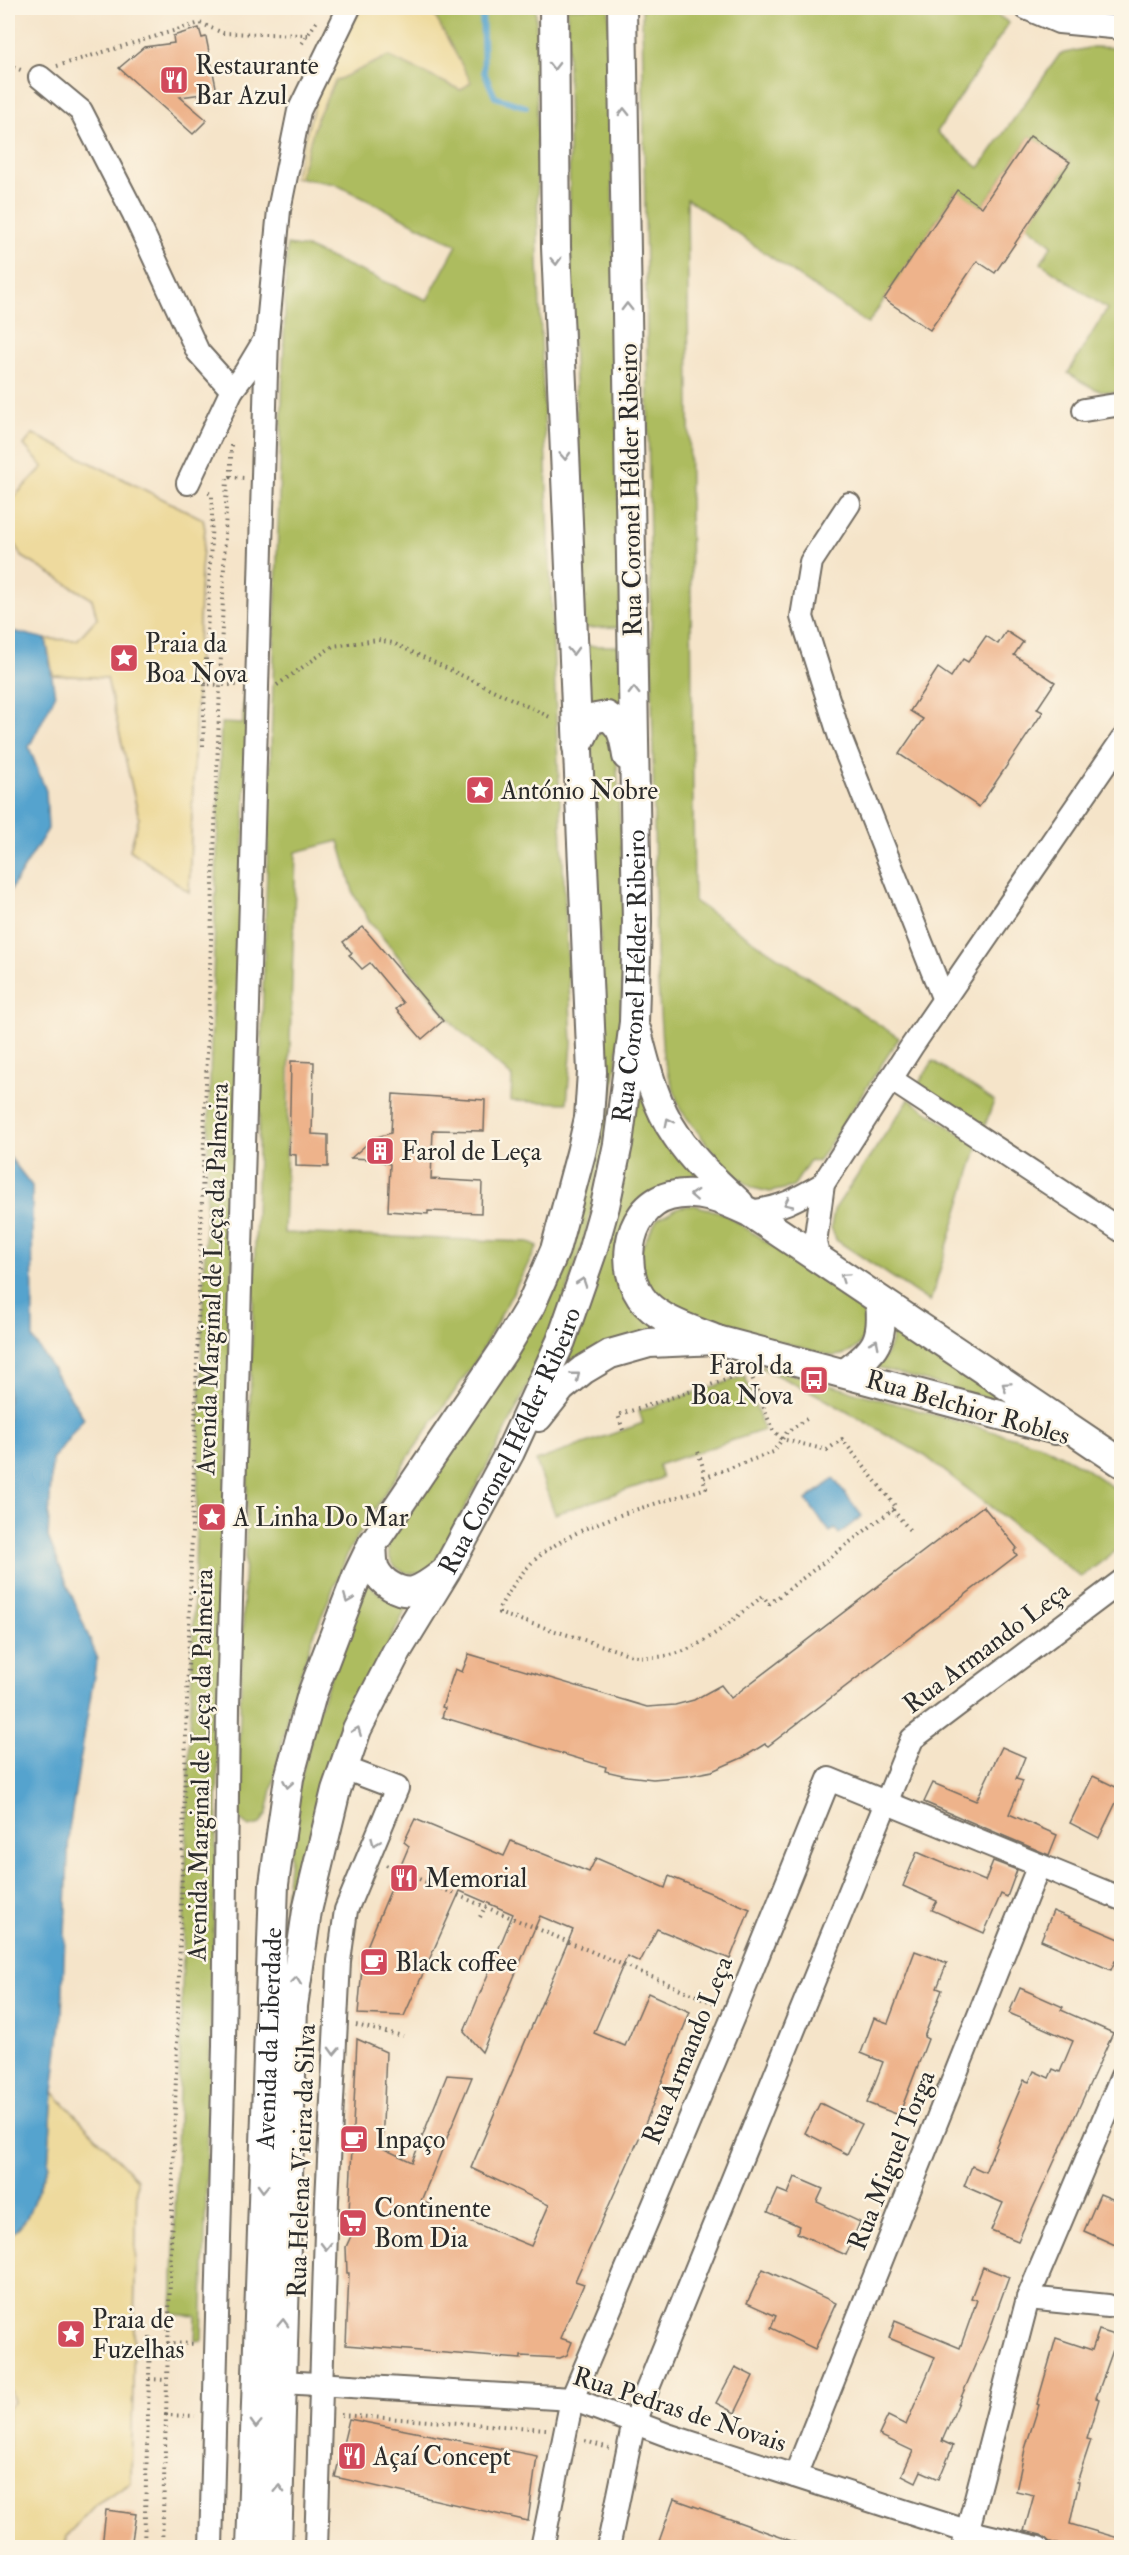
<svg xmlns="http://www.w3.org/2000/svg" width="1129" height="2555" font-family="'IM FELL Double Pica',serif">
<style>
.green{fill:#adbc5f;stroke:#6c7445;stroke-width:1.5}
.sand{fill:#eeda9e;stroke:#8c8264;stroke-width:1.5}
.water{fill:#54a3ce;stroke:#40677c;stroke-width:1.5}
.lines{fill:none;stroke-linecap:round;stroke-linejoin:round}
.stream{stroke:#54a3ce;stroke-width:6}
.building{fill:#eeb38b}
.minor-casing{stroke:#726c62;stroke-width:26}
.major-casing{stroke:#726c62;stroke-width:32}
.path{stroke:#726c62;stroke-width:4;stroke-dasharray:1.5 4.5;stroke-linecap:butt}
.minor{stroke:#fff;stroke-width:22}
.major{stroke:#fff;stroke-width:28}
.oneway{stroke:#a0a0a0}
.labels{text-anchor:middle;stroke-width:5;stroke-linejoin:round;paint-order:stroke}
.poi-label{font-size:26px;fill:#2b2b2b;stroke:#fcf5e5;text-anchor:start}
.street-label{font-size:26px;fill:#2b2b2b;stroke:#fcf5e5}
</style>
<rect width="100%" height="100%" fill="#fcf5e5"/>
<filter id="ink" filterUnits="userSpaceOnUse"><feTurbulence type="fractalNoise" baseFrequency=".0167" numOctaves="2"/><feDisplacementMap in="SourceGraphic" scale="12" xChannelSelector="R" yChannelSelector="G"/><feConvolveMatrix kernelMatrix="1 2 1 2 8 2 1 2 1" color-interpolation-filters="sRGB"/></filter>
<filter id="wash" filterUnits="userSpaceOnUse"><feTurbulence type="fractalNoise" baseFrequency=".008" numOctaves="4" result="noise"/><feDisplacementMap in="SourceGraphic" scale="24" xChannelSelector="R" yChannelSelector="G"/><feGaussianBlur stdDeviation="1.35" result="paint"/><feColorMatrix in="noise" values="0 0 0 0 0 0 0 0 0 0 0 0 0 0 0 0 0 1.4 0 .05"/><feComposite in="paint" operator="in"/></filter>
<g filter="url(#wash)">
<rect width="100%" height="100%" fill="#f5e4c9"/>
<g class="green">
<polygon points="427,8 536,8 538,261 557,742 572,1043 567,1103 511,1101 512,1077 454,1025 370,922 354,895 339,841 296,852 284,1233 529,1242 538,1246 476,1361 409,1456 350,1548 313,1637 289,1709 267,1813 260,1824 249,1827 239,1819 237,1806 287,245 308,248 427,300 457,245 335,184 299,178 317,118 335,81 388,56 461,90 470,82 431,9"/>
<polygon points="567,8 609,8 621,627 585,628 571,289"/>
<path d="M642 8H987L1009 23 937 132 979 168 1060 54 1093 47 1121 48V391C1101 397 1084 383 1068 373L1107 309 1041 263 1052 245 1027 225 1070 162 1030 136 982 207 956 191 868 324 687 199 694 901 899 1038 818 1162 810 1160 793 1187 770 1192 753 1188 726 1169 680 1109 663 1057 656 955Z"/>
<path d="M585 646H621L623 706C610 700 600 699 587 706Z"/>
<polygon points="243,699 248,699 202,2340 195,2341 196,2316 172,2314 221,723 243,724"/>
<path d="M603 732 613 737 616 746C620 826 626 906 622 986 620 1053 610 1119 596 1184 592 1203 589 1223 583 1242 549 1358 489 1465 430 1570 408 1579 387 1570 388 1544L484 1401 600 1117 605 1044 591 742 595 735Z"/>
<polygon points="933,1061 994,1101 983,1131 917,1086"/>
<polygon points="639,1078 705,1184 620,1237 663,1330 559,1376"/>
<polygon points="909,1099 978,1146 930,1302 836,1240 831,1227 834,1210"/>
<path d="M694 1205 723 1213 858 1303C873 1328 865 1354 833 1356L676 1314 651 1296 640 1273 641 1248 657 1219 679 1207Z"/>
<path d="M894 1326 1010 1405 876 1367C889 1355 892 1342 894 1326Z"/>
<polygon points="749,1362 1044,1446 1083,1467 1121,1493 1121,1547 1081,1577 925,1456 814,1393"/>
<polygon points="745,1376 764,1430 658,1465 662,1478 555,1514 536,1461 643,1423 639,1411"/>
<polygon points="366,1582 385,1598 407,1607 343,1735 288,1962 278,1970 296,1798 316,1717"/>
</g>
<g class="sand">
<polygon points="361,8 431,9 471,82 461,90 388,56 335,81 317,118 299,178 294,178 321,82"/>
<polygon points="33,434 203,519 205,529 201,569 189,892 130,850 139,818 107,678 53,675 46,639 77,640 97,618 92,599 21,556 8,531 8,503 43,467 24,445"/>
<polygon points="53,2092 137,2179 131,2482 96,2504 66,2536 66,2547 8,2547 8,2408 14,2402 8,2382 8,2239 26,2219 48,2166"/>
</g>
<g class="water">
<polygon points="8,630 46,639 55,696 29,747 46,791 48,829 8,894"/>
<polygon points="8,1155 32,1186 33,1339 84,1418 52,1460 48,1537 97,1657 69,1829 62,2014 53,2092 48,2166 26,2219 8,2239"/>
<polygon points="834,1479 862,1516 839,1534 835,1529 830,1532 806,1500"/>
</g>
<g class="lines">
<polyline class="stream" points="482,8 484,72 495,97 526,107"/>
</g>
<g id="blocks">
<g class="building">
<polygon points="199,28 202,38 206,37 217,92 180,97 207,120 193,134 119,68 144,47 174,43 173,36"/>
<polygon points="1030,136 1070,162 995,273 977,261 930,330 884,299 957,190 982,207"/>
<polygon points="1006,631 1023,642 1014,655 1055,682 1037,709 1043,712 979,807 899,754 923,719 910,711 938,668 951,677 963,659 968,662 986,636 998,644"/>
<polygon points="363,927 443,1021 422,1039 396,1009 403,1003 370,963 362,969 349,955 352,953 343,942"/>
<polygon points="291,1061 314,1062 312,1134 328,1135 328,1167 296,1166 296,1155 289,1154"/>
<polygon points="393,1094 485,1100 484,1131 433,1130 431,1179 482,1182 481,1213 428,1211 428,1214 388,1211 390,1164 371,1159 351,1158 374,1138 391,1133"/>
<polygon points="983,1506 1017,1548 1014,1551 1017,1555 768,1746 765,1744 744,1757 712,1771 687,1776 653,1779 627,1776 605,1771 606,1767 442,1717 445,1708 442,1707 455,1669 462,1672 469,1654 647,1707 675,1705 694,1700 721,1685 731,1698"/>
<polygon points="1002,1747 1025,1757 1016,1779 1023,1781 1009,1814 1057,1835 1049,1855 924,1802 933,1783 976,1801"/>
<polygon points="1093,1776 1122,1790 1099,1838 1070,1823"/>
<polygon points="415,1819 504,1856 511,1841 589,1872 596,1858 665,1888 669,1876 750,1909 730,1959 657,1929 640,1962 627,1956 594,2033 625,2046 648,1993 690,2012 641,2134 575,2281 584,2284 560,2338 572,2342 567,2355 560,2358 521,2356 521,2359 346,2345 349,2273 347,2273 346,2247 351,2236 348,2234 357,2039 386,2052 382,2148 412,2162 447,2075 472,2077 421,2201 531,2246 549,2205 471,2168 573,1930 540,1916 482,2052 464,2032 513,1914 460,1891 404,2016 358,2014 363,1956 409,1846 404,1842"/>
<polygon points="917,1852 985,1881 993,1861 1017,1870 1007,1897 1001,1894 984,1933 932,1910 937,1901 903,1886"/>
<polygon points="1053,1911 1122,1940 1122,1964 1115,1961 1111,1970 1041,1940"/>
<polygon points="915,1951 947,1963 937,1988 942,1990 924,2037 928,2039 899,2115 867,2103 883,2062 861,2053 874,2018 888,2023"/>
<polygon points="1020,1988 1063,2007 1061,2010 1113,2033 1018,2241 991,2230 1003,2203 964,2186 972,2166 985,2172 1024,2080 1029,2082 1034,2071 1049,2078 1053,2069 1060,2072 1073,2041 1009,2013"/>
<polygon points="820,2103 862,2124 847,2154 805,2133"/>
<polygon points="795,2177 823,2189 817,2202 860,2222 846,2255 797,2233 799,2226 768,2212 778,2190 788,2194"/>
<polygon points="1100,2194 1122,2203 1122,2248 1084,2231"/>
<polygon points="983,2267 1009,2277 986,2340 942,2441 953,2446 939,2479 921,2471 916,2482 902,2475 913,2451 879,2435 888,2416 906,2425 935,2357 889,2338 895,2321 960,2348 977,2300 971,2298"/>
<polygon points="763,2269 836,2303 815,2349 771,2328 776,2316 747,2303"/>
<polygon points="1099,2330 1118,2336 1096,2398 1099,2399 1087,2439 1091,2440 1077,2482 1079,2482 1070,2524 1122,2539 1122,2547 1068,2547 1050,2542 1041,2535 1024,2531 1034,2495 1016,2491 1025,2449 1039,2405 1037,2404 1056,2338 1092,2350"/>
<polygon points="735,2367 753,2376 735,2413 716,2403"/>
<polygon points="349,2419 537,2456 528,2521 335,2477"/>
<polygon points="674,2499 803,2545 803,2547 657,2547"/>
<polygon points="106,2510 136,2514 131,2547 102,2547"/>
</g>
</g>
</g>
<g filter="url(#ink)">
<use href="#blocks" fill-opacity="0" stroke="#726c62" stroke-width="1.5"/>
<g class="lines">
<g class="minor-casing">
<g id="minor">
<polyline points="1026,8 1059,22 1122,28"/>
<polyline points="40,77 81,111 134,214 198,352 232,390"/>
<polyline points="1084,410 1122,404"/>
<polyline points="188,483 232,390 245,373 266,338"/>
<polyline points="849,504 811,562 802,617 840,737 944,1000"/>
<polyline points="892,1080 1122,1231"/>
<path d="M749 1212C782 1208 795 1200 823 1184"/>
<polyline points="819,1259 815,1243 823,1184 912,1046 1122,740"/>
<polyline points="1028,2298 1108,2306"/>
<polyline points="265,2381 572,2399 670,2436 966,2531 1038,2548"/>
<polyline points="795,2476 1039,1865"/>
<polyline points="211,2548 224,2045 228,1707 267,336 279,210 299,111 349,8"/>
<polyline points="316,2548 327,2200 339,1961 346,1910 397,1788 344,1768"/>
<polyline points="542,2548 572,2399 735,2012 829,1779 1122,1899"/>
<polyline points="608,2548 634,2422 912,1739 1122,1581"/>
<polyline points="963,2548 1028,2298 1122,2076"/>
</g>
</g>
<g class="major-casing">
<g id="major">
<path d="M577 747 591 719 607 716C623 726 624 738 627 756"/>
<path d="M637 1032C646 1067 655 1105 676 1135 693 1161 716 1182 739 1203"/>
<path d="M717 1340C695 1331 671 1324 652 1309 616 1281 623 1208 670 1196 699 1189 724 1200 749 1212L1122 1463"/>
<path d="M845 1373C876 1351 884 1340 880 1302"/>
<polyline points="538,1417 561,1388 583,1370 610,1354 649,1343 717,1340 1056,1430"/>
<path d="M372 1545C373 1552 372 1562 375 1569 381 1582 398 1594 414 1591 424 1588 434 1580 442 1574"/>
<path id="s1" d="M251 2548 274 1884 289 1778 312 1694 357 1576 372 1545 504 1350 531 1305 555 1250 581 1153 589 1118 592 1072 556 247 554 8"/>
<path id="s2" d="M277 2548 293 2006 307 1911 336 1790 357 1729 397 1651 446 1571 510 1452 561 1341 592 1252 605 1206 618 1144 634 1022 637 922 622 8"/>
</g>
</g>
<g class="path">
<polyline points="302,43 317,21"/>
<polyline points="8,65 21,70"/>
<polyline points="57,66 200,23 223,33 308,35"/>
<polyline points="231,445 231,478"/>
<polyline points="205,684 212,516 212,495 207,492"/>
<polyline points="277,685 333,646 378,640 393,643 552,718"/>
<polyline points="203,746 205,684 220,685 227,477 244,478"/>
<path d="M623 1430 618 1415 750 1372 772 1429 782 1439 827 1450 842 1439 896 1507 769 1604 763 1596C722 1627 686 1667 632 1655L504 1615 499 1613V1608C511 1588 523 1568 542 1554 588 1519 652 1506 706 1488L703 1478 773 1452 787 1432 808 1418"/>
<polyline points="698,1452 703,1467 703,1478"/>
<polyline points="893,1510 912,1533"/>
<polyline points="386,1865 716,2004"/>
<polyline points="480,1917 485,1907"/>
<polyline points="356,2025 403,2036"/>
<polyline points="150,2337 149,2379 167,2380"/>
<polyline points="167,2343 197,2344"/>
<polyline points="166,2415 201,1225 220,685 237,685"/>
<polyline points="341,2415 546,2429"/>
<polyline points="585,2441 609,2448"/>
<polyline points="144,2548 149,2379"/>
<polyline points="162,2548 166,2415 195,2416"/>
</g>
<use href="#minor" class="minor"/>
<use href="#major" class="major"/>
</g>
<defs><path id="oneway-chevron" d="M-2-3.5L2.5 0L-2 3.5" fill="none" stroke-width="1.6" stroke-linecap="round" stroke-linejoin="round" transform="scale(1.5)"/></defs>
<g class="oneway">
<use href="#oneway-chevron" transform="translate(554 66) rotate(90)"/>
<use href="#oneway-chevron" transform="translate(624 112) rotate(-91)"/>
<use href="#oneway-chevron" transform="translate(556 261) rotate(87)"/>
<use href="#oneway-chevron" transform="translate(627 307) rotate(-91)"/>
<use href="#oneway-chevron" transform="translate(565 456) rotate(87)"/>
<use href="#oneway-chevron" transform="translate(573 651) rotate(88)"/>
<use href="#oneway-chevron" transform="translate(634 691) rotate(-91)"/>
<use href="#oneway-chevron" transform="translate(669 1122) rotate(-117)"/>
<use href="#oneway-chevron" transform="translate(694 1195) rotate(-177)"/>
<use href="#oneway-chevron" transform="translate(788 1203) rotate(155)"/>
<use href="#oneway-chevron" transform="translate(844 1277) rotate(-145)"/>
<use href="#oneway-chevron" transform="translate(582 1282) rotate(-71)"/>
<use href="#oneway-chevron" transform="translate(875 1343) rotate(-63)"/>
<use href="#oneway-chevron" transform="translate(576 1376) rotate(-38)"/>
<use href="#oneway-chevron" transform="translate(1006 1386) rotate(-146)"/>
<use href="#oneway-chevron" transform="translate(348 1599) rotate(112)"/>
<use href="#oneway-chevron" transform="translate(357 1731) rotate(-68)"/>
<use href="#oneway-chevron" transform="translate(288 1784) rotate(100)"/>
<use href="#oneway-chevron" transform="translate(375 1842) rotate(113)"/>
<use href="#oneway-chevron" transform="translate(296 1981) rotate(-84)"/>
<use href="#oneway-chevron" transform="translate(334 2051) rotate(92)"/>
<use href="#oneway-chevron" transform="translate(263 2188) rotate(92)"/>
<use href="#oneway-chevron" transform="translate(326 2246) rotate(91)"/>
<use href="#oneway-chevron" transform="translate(283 2323) rotate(-88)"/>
<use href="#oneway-chevron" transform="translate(256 2424) rotate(92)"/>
<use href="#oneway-chevron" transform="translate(279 2489) rotate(-88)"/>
</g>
</g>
<defs>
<g id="restaurant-square" transform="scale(1.5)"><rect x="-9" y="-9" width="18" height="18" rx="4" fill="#d1495b" stroke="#fcf5e5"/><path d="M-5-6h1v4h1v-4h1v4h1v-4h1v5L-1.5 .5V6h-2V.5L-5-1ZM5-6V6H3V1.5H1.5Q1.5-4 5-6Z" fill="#fff"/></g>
<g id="sight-square" transform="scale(1.5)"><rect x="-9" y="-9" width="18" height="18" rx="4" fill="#d1495b" stroke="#fcf5e5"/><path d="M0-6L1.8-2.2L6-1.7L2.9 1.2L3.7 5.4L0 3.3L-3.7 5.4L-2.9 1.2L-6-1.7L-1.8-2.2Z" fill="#fff"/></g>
<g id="building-square" transform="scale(1.5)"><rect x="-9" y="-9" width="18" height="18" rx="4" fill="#d1495b" stroke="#fcf5e5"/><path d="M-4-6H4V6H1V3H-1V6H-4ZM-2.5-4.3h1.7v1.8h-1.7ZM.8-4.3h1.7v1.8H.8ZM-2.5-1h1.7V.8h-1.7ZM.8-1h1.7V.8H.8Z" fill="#fff"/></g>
<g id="bus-square" transform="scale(1.5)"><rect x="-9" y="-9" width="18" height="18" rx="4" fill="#d1495b" stroke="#fcf5e5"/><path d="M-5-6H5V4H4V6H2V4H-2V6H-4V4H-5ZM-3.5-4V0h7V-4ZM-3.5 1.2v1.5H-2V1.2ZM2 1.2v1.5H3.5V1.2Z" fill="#fff"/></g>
<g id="cafe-square" transform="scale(1.5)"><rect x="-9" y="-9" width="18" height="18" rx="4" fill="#d1495b" stroke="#fcf5e5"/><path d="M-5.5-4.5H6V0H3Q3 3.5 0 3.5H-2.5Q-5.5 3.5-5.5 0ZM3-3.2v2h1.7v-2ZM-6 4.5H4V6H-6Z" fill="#fff"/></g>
<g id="supermarket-square" transform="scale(1.5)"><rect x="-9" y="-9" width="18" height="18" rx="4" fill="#d1495b" stroke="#fcf5e5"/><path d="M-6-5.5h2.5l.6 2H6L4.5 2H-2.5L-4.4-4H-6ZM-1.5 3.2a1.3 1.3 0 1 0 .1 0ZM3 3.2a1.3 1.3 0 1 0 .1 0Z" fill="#fff"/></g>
</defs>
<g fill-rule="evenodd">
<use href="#restaurant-square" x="174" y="80"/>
<use href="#sight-square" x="124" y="658"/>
<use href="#sight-square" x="480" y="790"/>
<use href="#building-square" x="380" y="1151"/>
<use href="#bus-square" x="814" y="1380"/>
<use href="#sight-square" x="212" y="1517"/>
<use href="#restaurant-square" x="404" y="1878"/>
<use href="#cafe-square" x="374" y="1962"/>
<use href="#cafe-square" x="354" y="2139"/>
<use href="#supermarket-square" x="353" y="2223"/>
<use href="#sight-square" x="71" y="2334"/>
<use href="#restaurant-square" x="352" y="2456"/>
</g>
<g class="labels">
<g class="poi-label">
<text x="195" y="74">Restaurante<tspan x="195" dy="30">Bar Azul</tspan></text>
<text x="145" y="652">Praia da<tspan x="145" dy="30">Boa Nova</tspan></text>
<text x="501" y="799">António Nobre</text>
<text x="401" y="1160">Farol de Leça</text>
<text x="793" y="1374" text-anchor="end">Farol da<tspan x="793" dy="30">Boa Nova</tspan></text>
<text x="233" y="1526">A Linha Do Mar</text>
<text x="425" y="1887">Memorial</text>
<text x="395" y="1971">Black coffee</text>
<text x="375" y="2148">Inpaço</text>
<text x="374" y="2217">Continente<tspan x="374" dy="30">Bom Dia</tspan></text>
<text x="92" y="2328">Praia de<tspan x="92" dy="30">Fuzelhas</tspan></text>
<text x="373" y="2465">Açaí Concept</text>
</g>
<g class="street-label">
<text transform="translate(630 490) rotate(-91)" y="9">Rua Coronel Hélder Ribeiro</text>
<text dy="9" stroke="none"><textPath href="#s2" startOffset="1640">Rua Coronel Hélder Ribeiro</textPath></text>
<text transform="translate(212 1279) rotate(-88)" y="9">Avenida Marginal de Leça da Palmeira</text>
<text transform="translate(968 1407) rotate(16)" y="9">Rua Belchior Robles</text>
<text dy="9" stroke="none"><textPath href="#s2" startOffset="1154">Rua Coronel Hélder Ribeiro</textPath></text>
<text transform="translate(986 1647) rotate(-37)" y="9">Rua Armando Leça</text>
<text transform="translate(200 1765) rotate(-89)" y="9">Avenida Marginal de Leça da Palmeira</text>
<text dy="9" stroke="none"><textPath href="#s1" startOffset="510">Avenida da Liberdade</textPath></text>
<text transform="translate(687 2050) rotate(-68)" y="9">Rua Armando Leça</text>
<text transform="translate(891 2160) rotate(-68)" y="9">Rua Miguel Torga</text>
<text transform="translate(301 2161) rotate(-88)" y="9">Rua Helena Vieira da Silva</text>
<text transform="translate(680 2409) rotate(18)" y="9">Rua Pedras de Novais</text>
</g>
</g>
<rect width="1129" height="2555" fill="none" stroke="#fcf5e5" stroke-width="30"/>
</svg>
